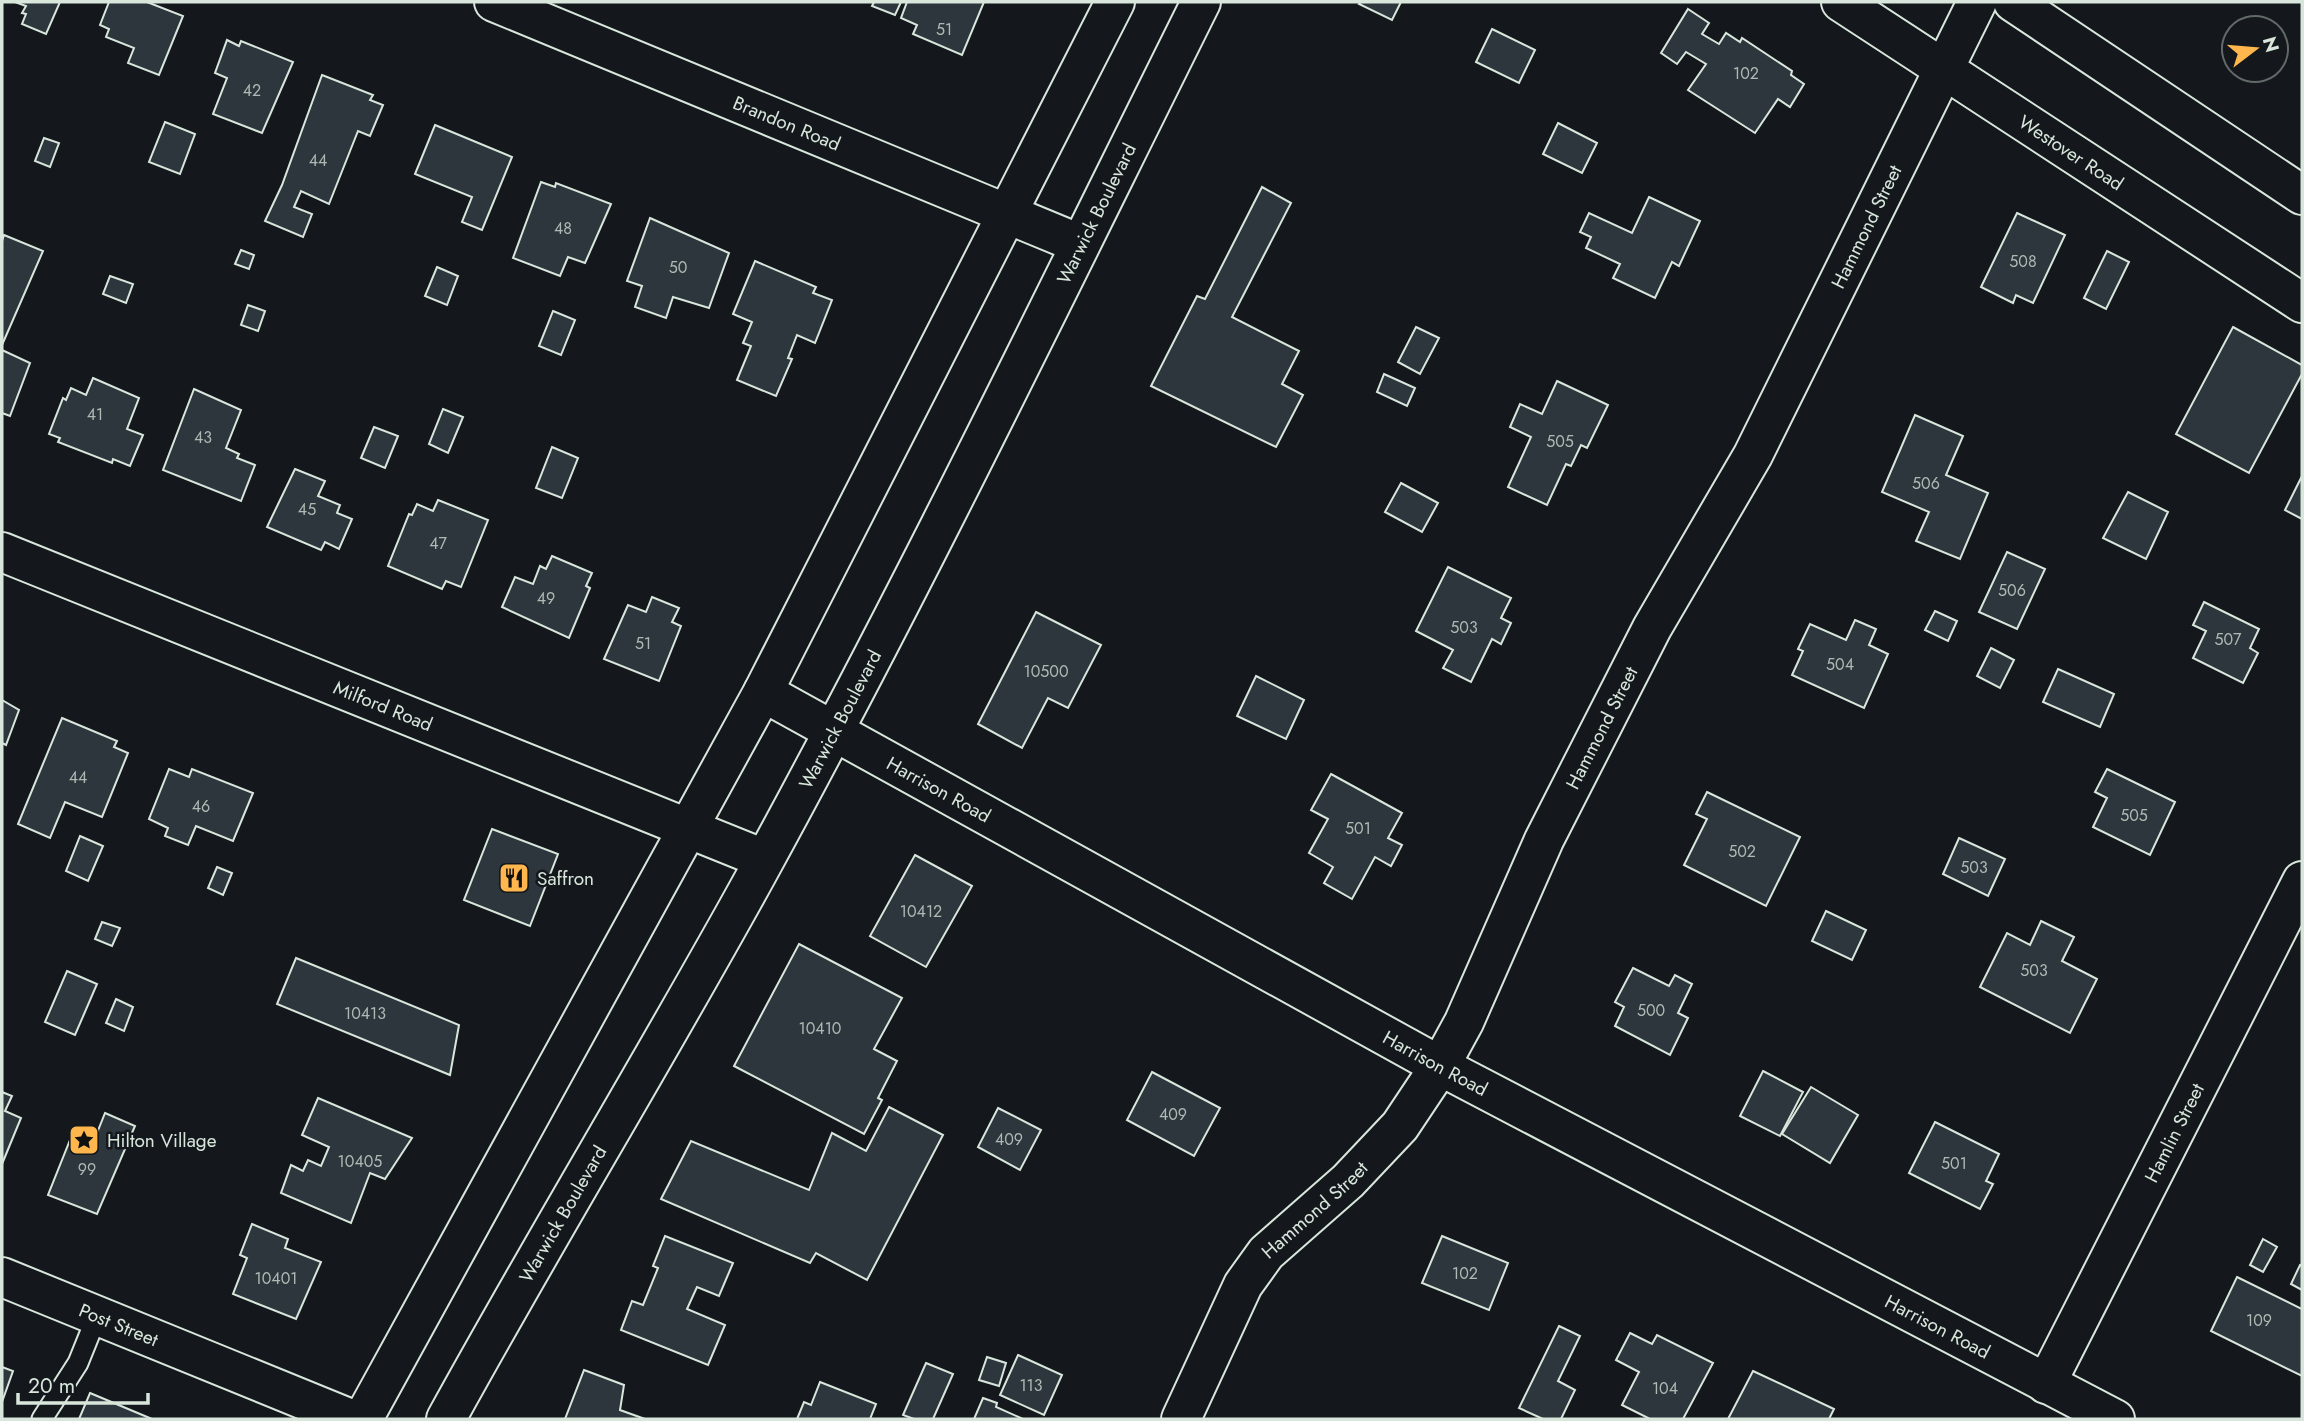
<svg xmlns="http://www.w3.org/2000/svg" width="2304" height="1421" font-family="Jost,sans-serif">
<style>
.building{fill:#2c363c;stroke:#d8e6dc;stroke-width:2}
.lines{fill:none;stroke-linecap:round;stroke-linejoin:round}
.lane-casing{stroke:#d8e6dc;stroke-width:23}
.street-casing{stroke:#d8e6dc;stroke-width:42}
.primary-casing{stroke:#d8e6dc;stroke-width:42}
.lane{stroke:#14181c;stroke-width:19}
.street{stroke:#14181c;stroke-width:38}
.primary{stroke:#14181c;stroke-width:38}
.labels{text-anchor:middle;stroke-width:5;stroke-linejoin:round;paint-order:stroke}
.number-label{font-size:16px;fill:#adbab4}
.street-label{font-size:19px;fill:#d8e6dc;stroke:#14181c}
.poi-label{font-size:19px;fill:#d8e6dc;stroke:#14181c;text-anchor:start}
</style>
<rect width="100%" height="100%" fill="#14181c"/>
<g class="building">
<polygon points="15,2 60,2 46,34 22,24 26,14 22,13 26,6"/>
<polygon points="109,2 147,2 183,16 159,75 128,63 134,48 106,37 109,29 100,25"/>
<polygon points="874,2 901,2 895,15 872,6"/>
<polygon points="907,2 984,2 962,55 913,34 917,25 901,18"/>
<polygon points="1361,2 1401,2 1392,20 1359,4"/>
<polygon points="1688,9 1709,23 1702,34 1719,44 1726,33 1740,42 1742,38 1792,71 1791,75 1804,84 1790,107 1778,99 1755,133 1688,90 1706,64 1686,52 1677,64 1661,53"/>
<polygon points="1492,29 1535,50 1519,83 1476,62"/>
<polygon points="227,40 239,46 241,41 293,62 262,133 213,114 227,78 215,73"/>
<polygon points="322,75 373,95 370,100 383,105 370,136 358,131 329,204 301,191 294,207 312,214 303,237 265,221 282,185"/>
<polygon points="165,122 195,134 180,174 149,162"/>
<polygon points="1558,123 1597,143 1582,173 1543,154"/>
<polygon points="435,125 512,157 482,230 462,222 472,197 415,174"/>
<polygon points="44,138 59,143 50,167 35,161"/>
<polygon points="541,182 555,187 556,183 611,204 585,263 568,257 560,276 513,258"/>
<polygon points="1262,187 1291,203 1232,317 1299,351 1282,384 1303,395 1276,447 1151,386 1197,296 1205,299"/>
<polygon points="1649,197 1700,221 1679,266 1672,262 1655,298 1613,278 1620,264 1586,248 1591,237 1580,232 1589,213 1632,233"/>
<polygon points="2017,213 2065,235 2033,303 2016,295 2013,303 1981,287"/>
<polygon points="650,218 729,253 709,308 673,297 666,318 635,307 642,286 627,281"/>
<polygon points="4,235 43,251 2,345 2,241"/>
<polygon points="241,250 254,255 249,269 235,264"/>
<polygon points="2107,251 2129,262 2106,309 2084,298"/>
<polygon points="755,261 816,287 813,293 832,300 815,343 797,335 788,358 792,359 776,396 737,380 751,346 743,343 752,322 733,314"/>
<polygon points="437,267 458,276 447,305 425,296"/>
<polygon points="110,276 133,284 126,303 103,294"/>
<polygon points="248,305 265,311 258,331 241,325"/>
<polygon points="553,311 575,320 561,355 539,346"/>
<polygon points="1416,327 1439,338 1420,374 1398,362"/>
<polygon points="2233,327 2302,365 2302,374 2249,473 2176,434"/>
<polygon points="2,350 30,363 10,416 2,413"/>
<polygon points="1384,374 1415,388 1407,406 1377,392"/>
<polygon points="93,378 139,398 127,429 143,435 130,466 113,459 112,463 58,442 60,438 49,434 63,398 66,400 71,388 86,395"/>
<polygon points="1557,381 1608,405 1587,448 1581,445 1571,466 1566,464 1547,505 1508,487 1531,437 1510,427 1520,404 1542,414"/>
<polygon points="194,389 241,410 226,448 239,454 237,458 255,465 241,501 163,470"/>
<polygon points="443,409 463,417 448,453 429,444"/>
<polygon points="1915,415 1963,436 1946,475 1988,493 1960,559 1916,541 1929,512 1882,492"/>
<polygon points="374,427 398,436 385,468 361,458"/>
<polygon points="552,447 578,458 562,498 536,488"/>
<polygon points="295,469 325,481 318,496 340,505 337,513 352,519 339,549 325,542 321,550 267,527"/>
<polygon points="2302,476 2302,519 2285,510"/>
<polygon points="1401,483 1438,503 1422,532 1385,512"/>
<polygon points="2128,492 2168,512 2146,559 2103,538"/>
<polygon points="438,500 488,520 461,587 446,581 442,589 388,566 409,514 412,515 417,504 433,511"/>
<polygon points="2007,552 2045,569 2017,629 1979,612"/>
<polygon points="552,556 592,573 586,586 590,588 569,638 502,607 515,577 533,584 540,566 546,569"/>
<polygon points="1448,567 1511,598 1501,618 1511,623 1501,644 1492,639 1471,682 1443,668 1453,650 1416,631"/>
<polygon points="652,597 679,608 672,622 681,626 659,681 604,659 628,605 646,612"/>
<polygon points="2204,602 2259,629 2250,648 2258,653 2243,683 2193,658 2206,631 2193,625"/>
<polygon points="1935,611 1957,621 1948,641 1925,630"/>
<polygon points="1036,612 1101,645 1068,708 1048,698 1022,748 978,724"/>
<polygon points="1855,620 1876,629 1869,645 1888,654 1864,708 1792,675 1803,651 1798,649 1810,624 1846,640"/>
<polygon points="1991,648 2014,660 2000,688 1977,676"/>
<polygon points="2058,669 2114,694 2100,727 2043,702"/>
<polygon points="1256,676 1304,700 1286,739 1237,716"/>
<polygon points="2,700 19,710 6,745 2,743"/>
<polygon points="62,718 117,741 114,747 128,753 102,817 65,802 50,838 18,824"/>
<polygon points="169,769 189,777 192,769 253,793 233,841 196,826 188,845 165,836 168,828 149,819"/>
<polygon points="2107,769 2175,802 2150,855 2093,827 2107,798 2095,792"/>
<polygon points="1331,774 1402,813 1388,838 1402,845 1391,866 1375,857 1352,899 1324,883 1333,867 1309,853 1328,819 1311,810"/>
<polygon points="1707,792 1800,837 1766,906 1684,865 1707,819 1696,814"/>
<polygon points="492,829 558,854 530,926 464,900"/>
<polygon points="80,836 103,846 88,881 66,871"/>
<polygon points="1959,838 2005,859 1988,896 1943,874"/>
<polygon points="915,855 972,886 926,967 870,936"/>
<polygon points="217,867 232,873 223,895 208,888"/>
<polygon points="1826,911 1866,930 1852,960 1812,941"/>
<polygon points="2041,921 2074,937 2062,961 2097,979 2070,1033 1980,987 2007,933 2030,945"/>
<polygon points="102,922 120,928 112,946 95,939"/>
<polygon points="799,944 902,998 874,1049 897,1061 878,1098 882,1100 864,1134 734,1066"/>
<polygon points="296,958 459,1025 450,1075 277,1004"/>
<polygon points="1633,968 1669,986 1675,975 1692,984 1678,1013 1688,1018 1670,1055 1615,1026 1624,1007 1615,1002"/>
<polygon points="67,971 97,984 75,1035 45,1022"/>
<polygon points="116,999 133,1007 124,1031 106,1023"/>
<polygon points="1763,1071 1803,1092 1780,1136 1740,1116"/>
<polygon points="1152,1072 1220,1108 1194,1156 1127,1120"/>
<polygon points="1811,1087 1858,1115 1830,1163 1782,1134"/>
<polygon points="2,1092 12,1096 5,1111 21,1118 2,1164"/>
<polygon points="318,1098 412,1138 385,1179 370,1173 351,1223 281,1193 291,1165 303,1171 308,1160 321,1166 329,1147 302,1135"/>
<polygon points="889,1107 943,1135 867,1280 816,1253 810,1263 661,1199 691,1141 809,1190 832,1133 866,1151"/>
<polygon points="998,1108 1041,1130 1020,1170 978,1147"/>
<polygon points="105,1113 135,1126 97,1214 48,1195 72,1135 93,1143"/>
<polygon points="1935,1122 1999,1154 1986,1181 1993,1184 1980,1209 1909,1173"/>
<polygon points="252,1224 288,1239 285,1248 321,1262 296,1319 233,1294 247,1258 240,1255"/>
<polygon points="665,1236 733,1263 719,1296 697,1287 687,1309 725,1325 708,1365 621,1330 632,1301 643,1305 658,1268 653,1266"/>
<polygon points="1442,1236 1508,1263 1489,1310 1422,1283"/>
<polygon points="2263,1239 2277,1247 2263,1272 2250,1265"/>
<polygon points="2300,1265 2302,1266 2302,1290 2291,1284"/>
<polygon points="2237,1277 2302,1309 2302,1376 2211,1331"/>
<polygon points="1559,1326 1580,1336 1558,1381 1575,1390 1561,1419 1543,1419 1519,1408"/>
<polygon points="1630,1333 1652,1344 1657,1335 1713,1363 1683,1419 1650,1419 1622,1405 1639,1372 1616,1360"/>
<polygon points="1018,1355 1062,1375 1044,1415 1000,1395"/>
<polygon points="987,1357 1006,1363 999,1386 979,1380"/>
<polygon points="926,1363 953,1374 933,1419 914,1419 903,1415"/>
<polygon points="2,1367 13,1371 2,1402"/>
<polygon points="584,1370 624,1385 620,1410 645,1419 565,1419"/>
<polygon points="1753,1371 1834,1409 1829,1419 1728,1419"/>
<polygon points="820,1382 876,1404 870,1419 797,1419 804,1402 811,1405"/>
<polygon points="90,1393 152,1419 79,1419"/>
<polygon points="983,1398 997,1403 996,1407 1023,1419 974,1419"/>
</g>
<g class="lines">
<g class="lane-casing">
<polyline id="lane" points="42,1419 78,1363 97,1316"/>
</g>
<g class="street-casing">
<g id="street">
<path id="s1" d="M494 2 1080 244"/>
<path id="s2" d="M1841 2 2302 303"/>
<polyline points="2013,2 2302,195"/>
<path id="s3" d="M2 552 764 859"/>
<path id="s4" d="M763 692 1440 1066 2115 1419"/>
<path id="s5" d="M2 1277 351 1419"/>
<path id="s6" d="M2046 1384 2302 881"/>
<path id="s7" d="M1181 1419 1243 1285 1266 1253 1348 1181 1400 1126 1440 1066 1464 1022 1544 840 1652 628 1753 455 1977 2"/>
</g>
</g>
<g class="primary-casing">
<g id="primary">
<polyline points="363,1419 763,692 1115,2"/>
<path id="s8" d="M446 1419C547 1235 657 1056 758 872 914 587 1056 293 1201 2"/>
</g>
</g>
<use href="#lane" class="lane"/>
<use href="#street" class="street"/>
<use href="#primary" class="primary"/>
</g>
<defs>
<g id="restaurant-square" transform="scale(1.575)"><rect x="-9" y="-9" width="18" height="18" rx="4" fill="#ffb74d" stroke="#14181c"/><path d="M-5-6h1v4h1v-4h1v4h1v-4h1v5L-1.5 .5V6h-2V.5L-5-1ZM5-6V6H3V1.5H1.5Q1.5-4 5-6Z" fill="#111"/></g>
<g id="sight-square" transform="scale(1.575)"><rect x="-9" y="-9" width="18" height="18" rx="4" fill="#ffb74d" stroke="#14181c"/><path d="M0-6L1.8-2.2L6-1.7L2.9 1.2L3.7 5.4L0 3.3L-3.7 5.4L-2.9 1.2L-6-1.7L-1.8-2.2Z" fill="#111"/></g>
</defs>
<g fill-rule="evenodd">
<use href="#restaurant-square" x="514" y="878"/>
<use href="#sight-square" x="84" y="1140"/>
</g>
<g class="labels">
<g class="number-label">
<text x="944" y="35">51</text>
<text x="1746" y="79">102</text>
<text x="252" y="96">42</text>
<text x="318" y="166">44</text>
<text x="563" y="234">48</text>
<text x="2023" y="267">508</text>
<text x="678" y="273">50</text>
<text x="95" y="420">41</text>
<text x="203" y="443">43</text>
<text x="1560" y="447">505</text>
<text x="1926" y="489">506</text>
<text x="307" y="515">45</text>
<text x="438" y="549">47</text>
<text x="2012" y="596">506</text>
<text x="546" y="604">49</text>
<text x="1464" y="633">503</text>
<text x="2228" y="645">507</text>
<text x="643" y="649">51</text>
<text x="1840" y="670">504</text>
<text x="1046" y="677">10500</text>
<text x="78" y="783">44</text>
<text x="201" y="812">46</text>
<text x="2134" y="821">505</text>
<text x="1358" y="834">501</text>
<text x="1742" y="857">502</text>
<text x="1974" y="873">503</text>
<text x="921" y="917">10412</text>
<text x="2034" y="976">503</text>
<text x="1651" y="1016">500</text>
<text x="365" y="1019">10413</text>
<text x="820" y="1034">10410</text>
<text x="1173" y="1120">409</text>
<text x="1009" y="1145">409</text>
<text x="360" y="1167">10405</text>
<text x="1954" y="1169">501</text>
<text x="87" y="1175">99</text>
<text x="1465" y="1279">102</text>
<text x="276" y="1284">10401</text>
<text x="2259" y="1326">109</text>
<text x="1031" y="1391">113</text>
<text x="1665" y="1394">104</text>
</g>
<g class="street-label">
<text dy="7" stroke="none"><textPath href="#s1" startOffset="317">Brandon Road</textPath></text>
<text dy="7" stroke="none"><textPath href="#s2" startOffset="275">Westover Road</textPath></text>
<text dy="7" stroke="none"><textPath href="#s8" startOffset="1370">Warwick Boulevard</textPath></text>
<text dy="7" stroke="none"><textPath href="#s7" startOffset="1386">Hammond Street</textPath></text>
<text dy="7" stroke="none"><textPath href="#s3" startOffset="411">Milford Road</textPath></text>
<text dy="7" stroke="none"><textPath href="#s8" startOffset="803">Warwick Boulevard</textPath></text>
<text dy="7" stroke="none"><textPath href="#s7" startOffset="819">Hammond Street</textPath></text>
<text dy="7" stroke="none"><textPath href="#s4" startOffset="201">Harrison Road</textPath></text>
<text dy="7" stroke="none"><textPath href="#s4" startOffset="768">Harrison Road</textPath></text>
<text dy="7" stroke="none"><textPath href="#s6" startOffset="282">Hamlin Street</textPath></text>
<text dy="7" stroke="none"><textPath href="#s7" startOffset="252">Hammond Street</textPath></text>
<text dy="7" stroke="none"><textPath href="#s8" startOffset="236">Warwick Boulevard</textPath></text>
<text dy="7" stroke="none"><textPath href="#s5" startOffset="126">Post Street</textPath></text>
<text dy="7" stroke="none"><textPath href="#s4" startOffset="1335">Harrison Road</textPath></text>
</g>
<g class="poi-label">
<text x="537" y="885">Saffron</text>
<text x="107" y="1147">Hilton Village</text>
</g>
</g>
<rect width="2304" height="1421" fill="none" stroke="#d8e6dc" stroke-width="7"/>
<g transform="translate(2255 49) rotate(74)"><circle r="33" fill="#14181c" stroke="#626a69" stroke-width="2"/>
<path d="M0-5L12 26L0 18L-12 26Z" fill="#ffb74d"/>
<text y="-10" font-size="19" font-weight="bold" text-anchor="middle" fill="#d8e6dc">N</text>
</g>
<path d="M18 1393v10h130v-10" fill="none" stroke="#d8e6dc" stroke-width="3.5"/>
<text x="28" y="1393" font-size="21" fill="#d8e6dc" stroke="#14181c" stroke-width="5" paint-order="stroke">20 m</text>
</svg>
